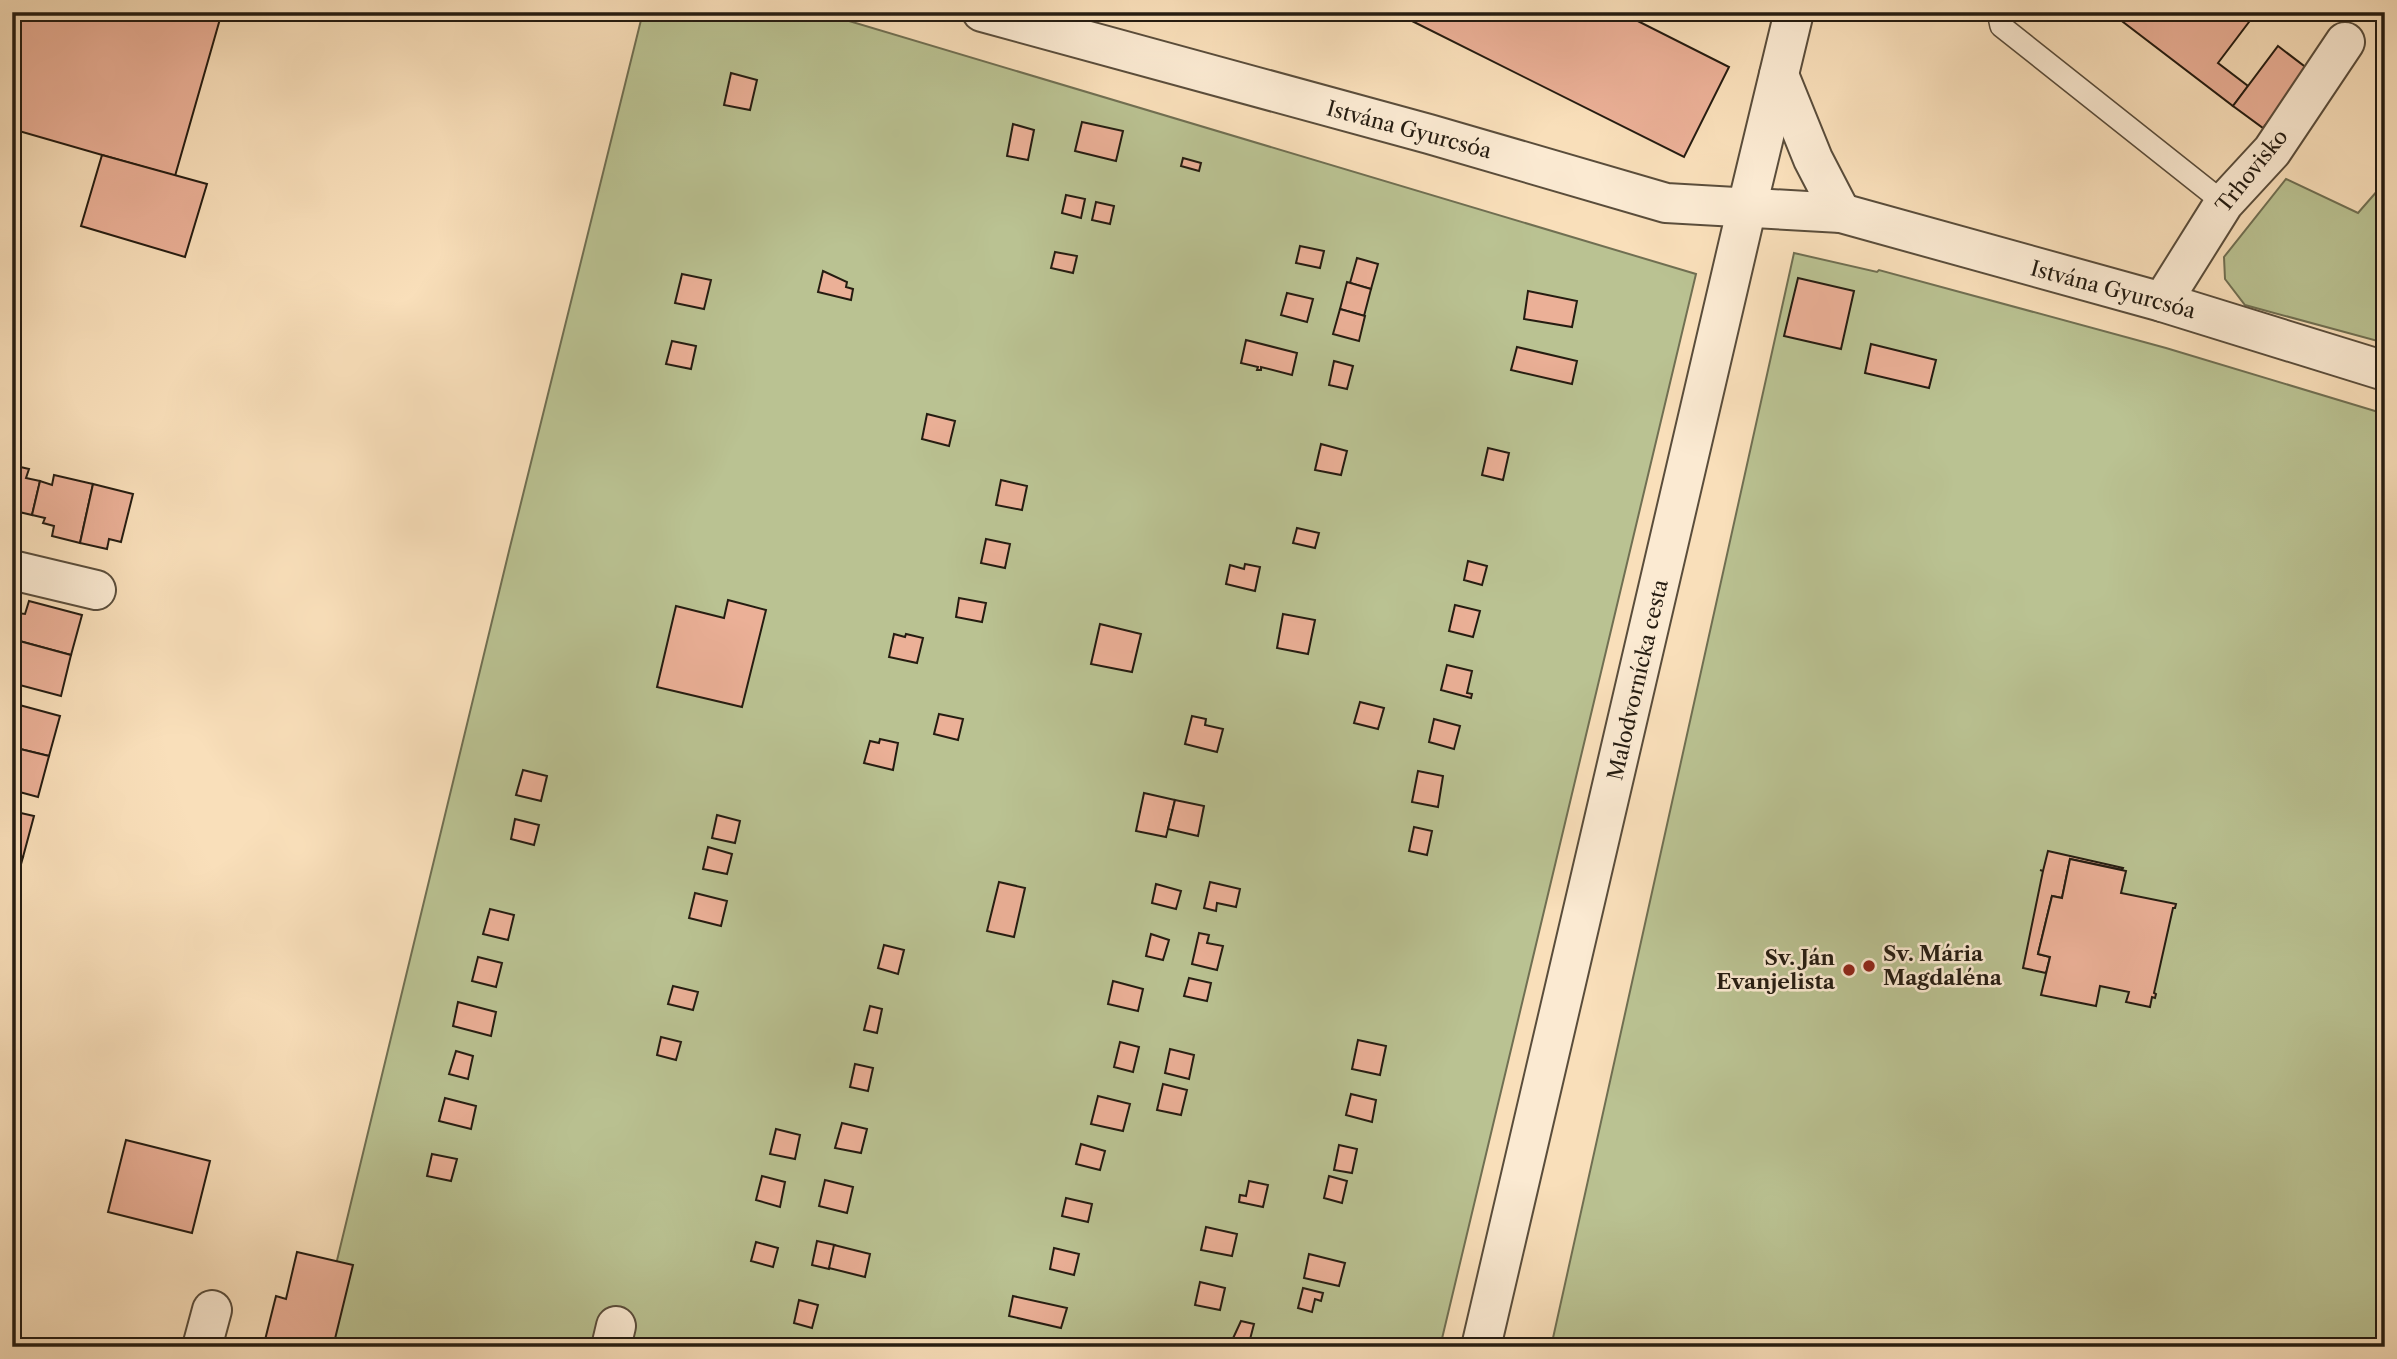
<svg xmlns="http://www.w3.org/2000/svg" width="2397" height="1359" font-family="'Libre Caslon Text',serif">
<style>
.green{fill:#bac292;stroke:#706f52;stroke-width:2}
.building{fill:#ebb097;stroke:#251c11;stroke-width:2}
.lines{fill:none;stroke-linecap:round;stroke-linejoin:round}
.service-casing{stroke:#5a4d3b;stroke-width:24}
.minor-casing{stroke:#5a4d3b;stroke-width:42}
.tertiary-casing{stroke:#5a4d3b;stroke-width:42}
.service{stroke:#fbead2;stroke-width:21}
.minor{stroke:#fbead2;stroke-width:38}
.tertiary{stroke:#fbead2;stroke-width:38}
.poi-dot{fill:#8f2418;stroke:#fbead2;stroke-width:2.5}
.labels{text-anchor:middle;stroke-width:5;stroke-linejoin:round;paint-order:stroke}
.street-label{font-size:21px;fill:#251c11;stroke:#fbead2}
.poi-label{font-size:21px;font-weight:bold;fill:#251c11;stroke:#fbead2;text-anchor:start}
</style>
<rect width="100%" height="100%" fill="#f9dfba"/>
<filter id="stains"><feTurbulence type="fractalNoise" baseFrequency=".00286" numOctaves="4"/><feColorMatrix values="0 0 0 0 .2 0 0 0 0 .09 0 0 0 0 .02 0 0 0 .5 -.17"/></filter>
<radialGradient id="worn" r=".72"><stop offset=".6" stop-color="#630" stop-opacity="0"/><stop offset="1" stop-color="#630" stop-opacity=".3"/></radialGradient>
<g class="green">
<polygon points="643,12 819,12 1696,274 1440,1347 316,1347 509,551"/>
<polygon points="2286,179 2358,213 2385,182 2385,343 2245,305 2225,279 2224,257"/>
<polygon points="1794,253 1877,272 1879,270 2166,348 2385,414 2385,1347 1551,1347"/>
</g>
<g class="building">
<polygon points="12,12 222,12 175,176 12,129"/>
<polygon points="1394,12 1620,12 1729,67 1684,157"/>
<polygon points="2110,12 2244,12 2252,18 2218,63 2248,86 2233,106"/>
<polygon points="2278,46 2308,69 2263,128 2233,106"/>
<polygon points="731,73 757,80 750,110 724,105"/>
<polygon points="1082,122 1123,131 1116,161 1075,151"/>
<polygon points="1013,124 1034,130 1028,160 1007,156"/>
<polygon points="102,155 207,184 185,257 81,226"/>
<polygon points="1183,158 1201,163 1199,171 1181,166"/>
<polygon points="1066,195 1085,199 1081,218 1062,213"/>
<polygon points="1096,202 1114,206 1110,224 1092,220"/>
<polygon points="1300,246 1324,251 1320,268 1296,263"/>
<polygon points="1055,252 1077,256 1073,273 1051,268"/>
<polygon points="1357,258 1378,264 1371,289 1350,283"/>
<polygon points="823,271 847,282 846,287 853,289 851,300 818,292"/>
<polygon points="682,274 711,280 704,309 675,303"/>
<polygon points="1798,278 1854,291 1841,349 1784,336"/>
<polygon points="1347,282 1371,289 1364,316 1340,309"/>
<polygon points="1528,291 1577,301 1572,327 1524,319"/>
<polygon points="1287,293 1313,299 1307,322 1281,315"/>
<polygon points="1340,309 1365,316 1359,341 1333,334"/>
<polygon points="1246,340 1297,353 1292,375 1261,367 1261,370 1257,370 1258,367 1241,363"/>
<polygon points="672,341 696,346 691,369 666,364"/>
<polygon points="1871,344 1936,360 1929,388 1865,373"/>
<polygon points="1517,347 1577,361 1572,384 1511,370"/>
<polygon points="1334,361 1353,366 1347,389 1329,385"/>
<polygon points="927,414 955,421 949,446 922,439"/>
<polygon points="1321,444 1347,451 1341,475 1315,470"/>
<polygon points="1488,448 1509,453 1503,480 1482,475"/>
<polygon points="12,465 29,469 26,478 40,481 32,515 19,512 17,517 12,516"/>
<polygon points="54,475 93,484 80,543 52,536 54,526 43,523 45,518 32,515 40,481 52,485"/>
<polygon points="1001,480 1027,486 1022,510 996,505"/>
<polygon points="93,484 133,494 121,542 109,539 107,549 80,543"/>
<polygon points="1297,528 1319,533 1315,548 1293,543"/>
<polygon points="986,539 1010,544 1005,568 981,563"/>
<polygon points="1468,561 1487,566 1482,585 1464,580"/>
<polygon points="1245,564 1260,567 1255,591 1226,584 1230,565 1244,569"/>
<polygon points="959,598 986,603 982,622 956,617"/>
<polygon points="728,600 766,610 742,707 657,687 676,606 724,618"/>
<polygon points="29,601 82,615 71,655 12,639 18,613 25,614"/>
<polygon points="1455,605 1480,611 1473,637 1449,631"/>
<polygon points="1283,614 1315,620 1308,654 1277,648"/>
<polygon points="1100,624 1141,634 1132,672 1091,664"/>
<polygon points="894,634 905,637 906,634 923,638 917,663 889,657"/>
<polygon points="12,639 71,655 61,696 12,683"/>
<polygon points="1447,665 1472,671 1467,693 1472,694 1471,698 1441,690"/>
<polygon points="1360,702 1384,708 1378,729 1354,723"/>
<polygon points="12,703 60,716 49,756 12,747"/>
<polygon points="939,714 963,719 958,740 934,734"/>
<polygon points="1192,716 1206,719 1205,725 1223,729 1217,752 1185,744"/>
<polygon points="1434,719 1460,726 1454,749 1429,742"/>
<polygon points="880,739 898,743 893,770 864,763 870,741 879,743"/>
<polygon points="12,747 49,756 38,797 12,790"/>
<polygon points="523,770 547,776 541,801 516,795"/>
<polygon points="1418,771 1443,776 1438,807 1412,802"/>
<polygon points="1144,793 1175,800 1166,837 1136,831"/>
<polygon points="1175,800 1204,806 1198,836 1168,829"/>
<polygon points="12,811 34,816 23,857 12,854"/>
<polygon points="717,815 740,821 735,843 712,838"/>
<polygon points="515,819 539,825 534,845 511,839"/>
<polygon points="1414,827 1432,831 1427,855 1409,851"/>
<polygon points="708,847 732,854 727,874 703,869"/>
<polygon points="2048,851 2123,868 2122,870 2070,859 2062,898 2052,896 2038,954 2050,957 2046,973 2023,968 2043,871 2040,870 2043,871"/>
<polygon points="12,854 23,857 12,897"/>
<polygon points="2070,859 2126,871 2121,893 2176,904 2175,908 2173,908 2154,993 2156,994 2155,998 2152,997 2150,1007 2126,1002 2129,992 2100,986 2096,1006 2041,995 2050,957 2038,954 2052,896 2062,898"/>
<polygon points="999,882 1025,888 1014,937 987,931"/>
<polygon points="1210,882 1240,889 1236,907 1217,903 1216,911 1204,908"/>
<polygon points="1156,884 1181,891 1176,909 1152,903"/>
<polygon points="695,893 727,901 721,926 689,918"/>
<polygon points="490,909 514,915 508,940 483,934"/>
<polygon points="1199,933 1209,935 1207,943 1223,946 1217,970 1192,964"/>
<polygon points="1151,934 1169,940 1163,960 1146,956"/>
<polygon points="884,945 904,950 898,974 878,968"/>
<polygon points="478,957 502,963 496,987 472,981"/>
<polygon points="1189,978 1211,983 1207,1001 1184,996"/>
<polygon points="1113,981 1143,989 1138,1011 1108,1004"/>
<polygon points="673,986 698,992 693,1010 668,1004"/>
<polygon points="458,1002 496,1012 491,1036 453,1026"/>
<polygon points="870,1006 882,1009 877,1033 864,1030"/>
<polygon points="661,1037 681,1042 676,1060 657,1055"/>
<polygon points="1358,1040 1386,1046 1380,1075 1352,1069"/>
<polygon points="1120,1042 1139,1047 1133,1072 1114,1067"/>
<polygon points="1170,1049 1194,1055 1189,1079 1165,1073"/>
<polygon points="456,1051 473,1056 468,1079 449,1074"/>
<polygon points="855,1064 873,1068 868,1091 850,1087"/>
<polygon points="1163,1084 1187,1090 1181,1115 1157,1110"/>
<polygon points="1351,1094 1376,1100 1372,1122 1346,1115"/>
<polygon points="1098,1096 1130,1104 1123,1131 1091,1124"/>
<polygon points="445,1098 476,1106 471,1129 439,1121"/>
<polygon points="842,1123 867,1129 861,1153 835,1148"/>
<polygon points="776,1129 800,1135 795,1159 770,1154"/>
<polygon points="126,1140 210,1161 192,1233 108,1212"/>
<polygon points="1081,1144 1105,1151 1100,1170 1076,1164"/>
<polygon points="1339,1145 1357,1149 1352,1173 1334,1170"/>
<polygon points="432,1154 457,1159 451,1181 427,1176"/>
<polygon points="762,1176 785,1182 780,1207 756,1200"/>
<polygon points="1329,1176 1347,1181 1342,1203 1324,1198"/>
<polygon points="825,1180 853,1187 847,1213 819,1206"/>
<polygon points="1249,1181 1268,1185 1263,1207 1239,1202 1240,1195 1246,1196"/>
<polygon points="1066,1198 1092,1204 1088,1222 1062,1216"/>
<polygon points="1206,1227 1237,1234 1232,1256 1201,1250"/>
<polygon points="817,1241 835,1245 829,1269 812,1265"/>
<polygon points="756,1242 778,1248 773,1267 751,1261"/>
<polygon points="834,1245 870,1254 865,1277 829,1268"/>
<polygon points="1054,1248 1079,1254 1074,1275 1050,1269"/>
<polygon points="297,1252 353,1265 333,1347 276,1347 264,1344 276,1296 286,1299"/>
<polygon points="1309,1254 1345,1263 1339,1286 1304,1278"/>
<polygon points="1200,1282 1225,1288 1220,1310 1195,1305"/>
<polygon points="1303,1288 1323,1293 1321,1301 1315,1299 1312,1312 1298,1308"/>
<polygon points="1013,1296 1067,1308 1061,1328 1009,1316"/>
<polygon points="799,1300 818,1305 812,1328 794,1323"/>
<polygon points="1241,1321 1254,1324 1248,1347 1229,1347"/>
</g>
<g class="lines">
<g class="service-casing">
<polyline id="service" points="1998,12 2001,26 2224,203"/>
</g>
<g class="minor-casing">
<g id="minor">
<polyline points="982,12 1429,134 1666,203 1841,213 2162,302 2385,371"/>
<polyline points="1779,75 1813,159 1841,213"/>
<polyline points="2162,302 2224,203 2272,151 2345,42"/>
<polyline points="12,570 96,590"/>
<polyline points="202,1347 212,1310"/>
<polyline points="611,1347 616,1326"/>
</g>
</g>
<g class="tertiary-casing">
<polyline id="tertiary" points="1481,1347 1747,207 1794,12"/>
</g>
<use href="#service" class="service"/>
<use href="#minor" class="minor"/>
<use href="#tertiary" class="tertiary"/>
</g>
<g class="poi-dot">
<circle cx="1869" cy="966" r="7"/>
<circle cx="1849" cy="970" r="7"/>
</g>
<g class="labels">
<g class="street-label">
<text transform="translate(1409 130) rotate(15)" y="7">Istvána Gyurcsóa</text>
<text transform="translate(2252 171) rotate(-51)" y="7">Trhovisko</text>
<text transform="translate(2113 290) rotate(15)" y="7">Istvána Gyurcsóa</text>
<text transform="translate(1638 680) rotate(-77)" y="7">Malodvornícka cesta</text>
</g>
<g class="poi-label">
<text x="1883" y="961">Sv. Mária<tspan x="1883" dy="24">Magdaléna</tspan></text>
<text x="1835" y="965" text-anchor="end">Sv. Ján<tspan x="1835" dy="24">Evanjelista</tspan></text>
</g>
</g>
<rect width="2397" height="1359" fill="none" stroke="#f9dfba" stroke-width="42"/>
<rect x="14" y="14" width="2369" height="1331" fill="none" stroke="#251c11" stroke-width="3.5"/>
<rect x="21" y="21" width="2355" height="1317" fill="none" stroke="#251c11" stroke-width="2"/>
<rect width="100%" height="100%" filter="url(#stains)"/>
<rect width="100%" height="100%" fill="url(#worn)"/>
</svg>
